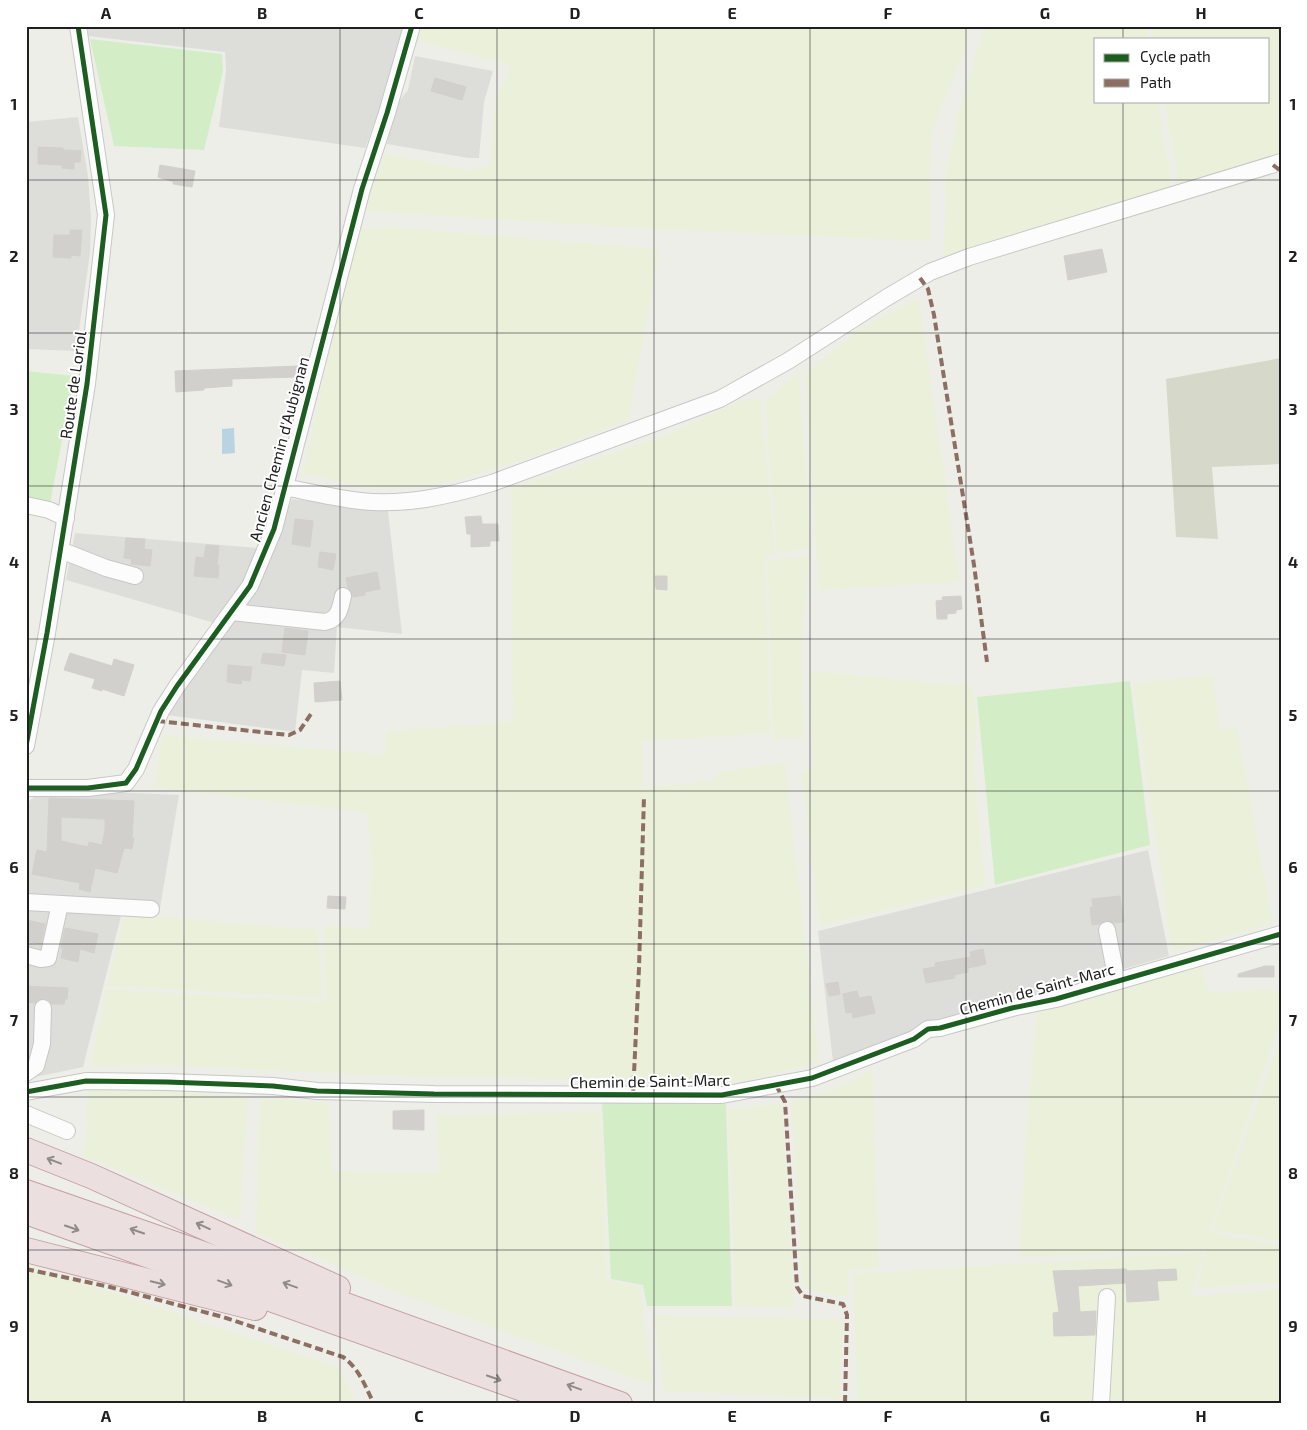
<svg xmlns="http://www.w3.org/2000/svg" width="1307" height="1430" font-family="'Exo 2',sans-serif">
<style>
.residential{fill:#ddddda}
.construction{fill:#d6d8ca}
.farmland{fill:#ebf0db}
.grass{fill:#d3eec6}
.water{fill:#bad3e3}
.building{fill:#d1d0cc;stroke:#d2d0ca;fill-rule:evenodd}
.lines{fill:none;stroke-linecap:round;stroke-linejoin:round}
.minor-casing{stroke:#c7c7c5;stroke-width:18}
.highway-casing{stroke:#c59fa2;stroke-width:26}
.minor{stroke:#fcfcfc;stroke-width:16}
.highway{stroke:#ebe0df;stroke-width:24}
.quiet{stroke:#8d6e63;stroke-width:4;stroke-dasharray:8 4;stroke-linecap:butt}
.cycleway-casing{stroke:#fff;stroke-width:8}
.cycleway{stroke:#1b5e20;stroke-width:5}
.oneway{stroke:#908a89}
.grid{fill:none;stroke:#202020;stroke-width:1;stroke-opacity:0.55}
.labels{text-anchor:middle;stroke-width:4;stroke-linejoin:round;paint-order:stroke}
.street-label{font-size:16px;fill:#202020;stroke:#fff}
.neatline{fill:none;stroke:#202020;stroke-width:2}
.grid-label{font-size:16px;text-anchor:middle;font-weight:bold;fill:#202020}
</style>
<rect width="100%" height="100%" fill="#eeeee9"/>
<g class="residential">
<polygon points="88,26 407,26 388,87 365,148 219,127 226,71 225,52 88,36"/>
<polygon points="415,56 493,71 484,102 479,158 468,158 387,144 394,108 408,90"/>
<polygon points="78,117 88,176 91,218 90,253 76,351 26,349 26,122"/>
<polygon points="292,499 388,511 402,634 337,627 334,673 302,670 295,732 167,715 223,631 211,622 66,580 75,533 270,549"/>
<polygon points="108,792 179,795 159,914 122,912 83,1067 26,1079 27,803 34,797"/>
<polygon points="1148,850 1169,956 1008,1002 833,1062 818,931"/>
</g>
<polygon class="construction" points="1281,358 1281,464 1212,467 1218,539 1176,537 1166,379"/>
<g class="farmland">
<polygon points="423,26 967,26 968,40 933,130 930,178 930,241 670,230 362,211 385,154 468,170 490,165 493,119 496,99 511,65 417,41"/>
<polygon points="985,26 1147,26 1149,39 1096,39 1096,101 1158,101 1172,192 944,261 946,177 960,105"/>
<polygon points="1151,26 1281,26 1281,155 1180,188 1164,101 1268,101 1268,39 1153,39"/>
<polygon points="357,228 402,228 659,249 629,420 535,456 464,478 432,485 389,489 358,486 303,473"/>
<polygon points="919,299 960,582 819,590 805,373 866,325"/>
<polygon points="799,372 811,549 777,553 765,400"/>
<polygon points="743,400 761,400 775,555 765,557 770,733 643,741 643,788 712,781 719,772 785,762 819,1062 742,1082 669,1079 630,1080 417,1077 160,1065 91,1066 105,989 326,1002 324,926 369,928 372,862 367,813 153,787 163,735 385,755 386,731 513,722 511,489 667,434"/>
<polygon points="809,556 802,648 803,738 773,739 768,560"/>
<polygon points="810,671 973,686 976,716 974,768 985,886 820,926 801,773 813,767"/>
<polygon points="1213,675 1220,731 1237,727 1273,923 1172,951 1133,683"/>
<polygon points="125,914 318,930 322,998 107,986"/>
<polygon points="1201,965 1209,992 1273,990 1281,993 1281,1020 1209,1232 1281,1245 1281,1282 1197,1288 1206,1250 1019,1257 1028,1112 1037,1008 1043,1011 1117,991"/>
<polygon points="1281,1036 1281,1241 1212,1230 1232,1172"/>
<polygon points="873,1069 879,1268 848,1271 848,1297 812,1291 803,1285 791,1101 834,1090"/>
<polygon points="87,1088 198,1093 248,1098 240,1220 84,1156 87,1125 85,1115 89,1097"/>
<polygon points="260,1099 329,1103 332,1171 439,1173 437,1115 600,1112 603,1144 606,1280 640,1287 653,1386 401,1294 314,1256 256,1234"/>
<polygon points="782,1104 794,1308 735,1306 728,1109"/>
<polygon points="1203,1252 1192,1296 1281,1289 1281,1404 858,1404 853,1274"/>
<polygon points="26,1265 151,1305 339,1368 358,1404 134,1404 136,1385 133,1404 26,1404"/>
<polygon points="655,1315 843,1320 840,1399 663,1391"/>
</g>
<g class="grass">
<polygon points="90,39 222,54 223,71 204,150 114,146"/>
<polygon points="26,371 74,376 50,504 26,499"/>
<polygon points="1130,681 1150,845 995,885 977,697"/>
<polygon points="602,1102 726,1104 732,1306 647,1306 643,1285 611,1279"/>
</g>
<polygon class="water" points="234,428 235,453 222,454 222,429"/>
<g class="building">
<polygon points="435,78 466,87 462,100 431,91"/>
<polygon points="38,147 63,148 63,150 81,151 80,162 74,162 74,169 62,168 62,165 38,164"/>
<polygon points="160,165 195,171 192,187 173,184 174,182 158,177"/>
<polygon points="70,230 82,230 80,256 71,255 71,258 53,257 54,235 70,235"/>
<polygon points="1102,249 1107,272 1068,280 1064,256"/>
<polygon points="297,366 297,377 232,379 232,386 204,388 204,390 176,392 175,371"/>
<polygon points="481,516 482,524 498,524 499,541 490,541 490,546 471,547 471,534 467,534 465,517"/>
<polygon points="295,519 313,521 310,547 292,544"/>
<polygon points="126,538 145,539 144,549 152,550 150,566 131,564 132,559 124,558"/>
<polygon points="206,545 219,546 217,565 219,565 218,578 194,576 196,557 204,558"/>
<polygon points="320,552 336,554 333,570 318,567"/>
<polygon points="377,572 380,589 365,592 365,595 353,597 352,593 348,588 346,578"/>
<polygon points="655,576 667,576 667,590 656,589"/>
<polygon points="961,596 962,609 956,610 956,613 947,614 947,619 937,619 936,601 943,600 942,597"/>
<polygon points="285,628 308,631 305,655 282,652"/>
<polygon points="70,653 112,666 114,659 134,665 124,696 102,689 102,691 92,688 95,679 64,670"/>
<polygon points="263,653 286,655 284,666 261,663"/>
<polygon points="228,665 252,667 250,681 242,680 241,684 227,682"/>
<polygon points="340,681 342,700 315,702 314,683"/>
<path d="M49 798 134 801 132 838H134L132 849 124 848 117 873 95 868 90 892 79 889 80 883 32 874 37 850 47 852ZM61 817 105 819V830L102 845 89 842 88 847 61 841Z"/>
<polygon points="328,896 346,897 345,909 327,908"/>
<polygon points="1120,896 1124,922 1114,923 1106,920 1099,924 1092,925 1090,907 1093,907 1092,899"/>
<polygon points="26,920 45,924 41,944 26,941"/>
<polygon points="65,928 98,934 94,953 80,949 78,962 61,958 63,948 61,948"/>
<polygon points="983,949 986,964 968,968 968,972 954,975 955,978 926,983 923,969 935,967 935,963 971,957 970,952"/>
<polygon points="1265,966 1274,966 1274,977 1238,977 1238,974"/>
<polygon points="838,982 840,994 829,996 826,984"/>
<polygon points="26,986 68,988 67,999 65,999 64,1004 52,1004 49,1000 44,998 39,999 35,1003 26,1002"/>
<polygon points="857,991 859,998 871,996 875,1013 853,1018 852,1012 846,1013 843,994"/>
<polygon points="424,1110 424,1130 393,1129 393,1111"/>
<polygon points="1126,1269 1127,1271 1176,1269 1177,1280 1157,1281 1159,1300 1127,1302 1126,1283 1078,1286 1080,1312 1096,1311 1095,1335 1054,1336 1053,1313 1059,1312 1053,1271"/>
</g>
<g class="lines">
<g class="minor-casing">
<g id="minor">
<path d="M284 487C309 492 335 498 360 501 405 506 449 496 492 483L720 399 788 361 886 298 930 272 969 257 1281 162"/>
<polyline points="26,505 49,510 66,518"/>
<polyline points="60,552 68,553 106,568 135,576"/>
<path d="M232 612 325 622C339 619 340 609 343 596"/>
<polyline points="26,746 47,633 87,384 106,215 78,26"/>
<polyline points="26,788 88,788 126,783 136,769 161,711 177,686 250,586 274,529 362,189 387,113 412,26"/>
<polyline points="26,902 151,909"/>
<polyline points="1107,930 1117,981"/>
<polyline points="26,955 41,959 48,958 60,904"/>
<polyline points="26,1073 36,1066 42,1044 43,1008"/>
<polyline points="26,1092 86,1081 167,1082 273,1086 317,1091 434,1094 722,1095 812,1078 914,1039 928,1029 940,1028 1012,1008 1056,999 1281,934"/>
<polyline points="26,1114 67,1131"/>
<polyline points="1101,1404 1107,1297"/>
</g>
</g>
<g class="highway-casing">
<g id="highway">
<polyline points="26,1150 91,1176 338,1288"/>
<polyline points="26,1192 187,1248 620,1404"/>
<polyline points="26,1212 565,1404"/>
<polyline points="26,1250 255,1308"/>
</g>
</g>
<use href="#minor" class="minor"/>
<use href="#highway" class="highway"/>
<g class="quiet">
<polyline points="1273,165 1281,171"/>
<polyline points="920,278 928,289 934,315 974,565 987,662"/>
<polyline points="157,721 289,735 300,730 313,711"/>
<polyline points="776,1085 785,1102 797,1287 803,1296 843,1304 847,1315 845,1404"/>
<polyline points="633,1095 639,968 644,796"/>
<path d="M26 1269 110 1287 223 1317 343 1357C359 1368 366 1388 374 1404"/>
</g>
<g class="cycleway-casing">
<g id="cycleway">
<polyline points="26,746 47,633 87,384 106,215 78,26"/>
<polyline points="26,788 88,788 126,783 136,769 161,711 177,686 250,586 274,529 362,189 387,113 412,26"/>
<polyline points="26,1092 86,1081 167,1082 273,1086 317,1091 434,1094 722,1095 812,1078 914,1039 928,1029 940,1028 1012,1008 1056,999 1281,934"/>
</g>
</g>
<use href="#cycleway" class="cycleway"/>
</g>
<defs><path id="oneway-shaft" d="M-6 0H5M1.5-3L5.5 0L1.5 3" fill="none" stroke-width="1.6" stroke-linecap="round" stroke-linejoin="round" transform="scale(1.25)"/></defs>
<g class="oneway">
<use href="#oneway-shaft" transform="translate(54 1161) rotate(-159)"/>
<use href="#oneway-shaft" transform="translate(203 1226) rotate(-156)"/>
<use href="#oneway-shaft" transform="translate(72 1228) rotate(19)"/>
<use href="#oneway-shaft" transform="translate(137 1231) rotate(-161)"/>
<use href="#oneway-shaft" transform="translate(158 1283) rotate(14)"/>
<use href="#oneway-shaft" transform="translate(225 1283) rotate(20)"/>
<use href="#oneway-shaft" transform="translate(290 1285) rotate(-160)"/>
<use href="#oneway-shaft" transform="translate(494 1378) rotate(19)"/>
<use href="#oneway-shaft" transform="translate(574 1387) rotate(-160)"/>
</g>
<path class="grid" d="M184 26V1404M340 26V1404M497 26V1404M654 26V1404M810 26V1404M966 26V1404M1123 26V39M1123 101V1404M26 180H1281M26 333H1281M26 486H1281M26 639H1281M26 791H1281M26 944H1281M26 1097H1281M26 1250H1281"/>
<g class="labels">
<g class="street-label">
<text transform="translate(73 385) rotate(-82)" y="6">Route de Loriol</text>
<text transform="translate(279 449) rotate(-75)" y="6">Ancien Chemin d'Aubignan</text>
<text transform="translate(1037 989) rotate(-15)" y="6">Chemin de Saint-Marc</text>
<text transform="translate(650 1081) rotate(-1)" y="6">Chemin de Saint-Marc</text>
</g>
</g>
<rect width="1307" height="1430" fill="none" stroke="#ffffff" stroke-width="55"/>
<rect x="1094" y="38" width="175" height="65" fill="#ffffff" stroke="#a6a6a6"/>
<rect x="1104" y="54" width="25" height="8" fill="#1b5e20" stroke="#a6a6a6"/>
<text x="1140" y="62" font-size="15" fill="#202020">Cycle path</text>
<rect x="1104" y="79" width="25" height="8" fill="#8d6e63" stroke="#a6a6a6"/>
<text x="1140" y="88" font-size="15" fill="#202020">Path</text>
<rect x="28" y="28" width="1252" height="1374" class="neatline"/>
<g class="grid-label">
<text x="106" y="19">A</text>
<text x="262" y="19">B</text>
<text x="419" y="19">C</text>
<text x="575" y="19">D</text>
<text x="732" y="19">E</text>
<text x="888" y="19">F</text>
<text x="1045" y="19">G</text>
<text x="1201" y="19">H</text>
<text x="14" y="110">1</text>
<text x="1293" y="110">1</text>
<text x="14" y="262">2</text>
<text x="1293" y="262">2</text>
<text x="14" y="415">3</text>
<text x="1293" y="415">3</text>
<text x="14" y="568">4</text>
<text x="1293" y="568">4</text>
<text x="14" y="721">5</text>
<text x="1293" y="721">5</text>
<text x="14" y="873">6</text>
<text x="1293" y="873">6</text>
<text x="14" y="1026">7</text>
<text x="1293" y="1026">7</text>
<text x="14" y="1179">8</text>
<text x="1293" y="1179">8</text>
<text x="14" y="1332">9</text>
<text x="1293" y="1332">9</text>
<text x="106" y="1422">A</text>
<text x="262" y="1422">B</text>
<text x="419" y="1422">C</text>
<text x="575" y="1422">D</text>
<text x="732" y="1422">E</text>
<text x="888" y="1422">F</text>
<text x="1045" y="1422">G</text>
<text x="1201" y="1422">H</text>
</g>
</svg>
